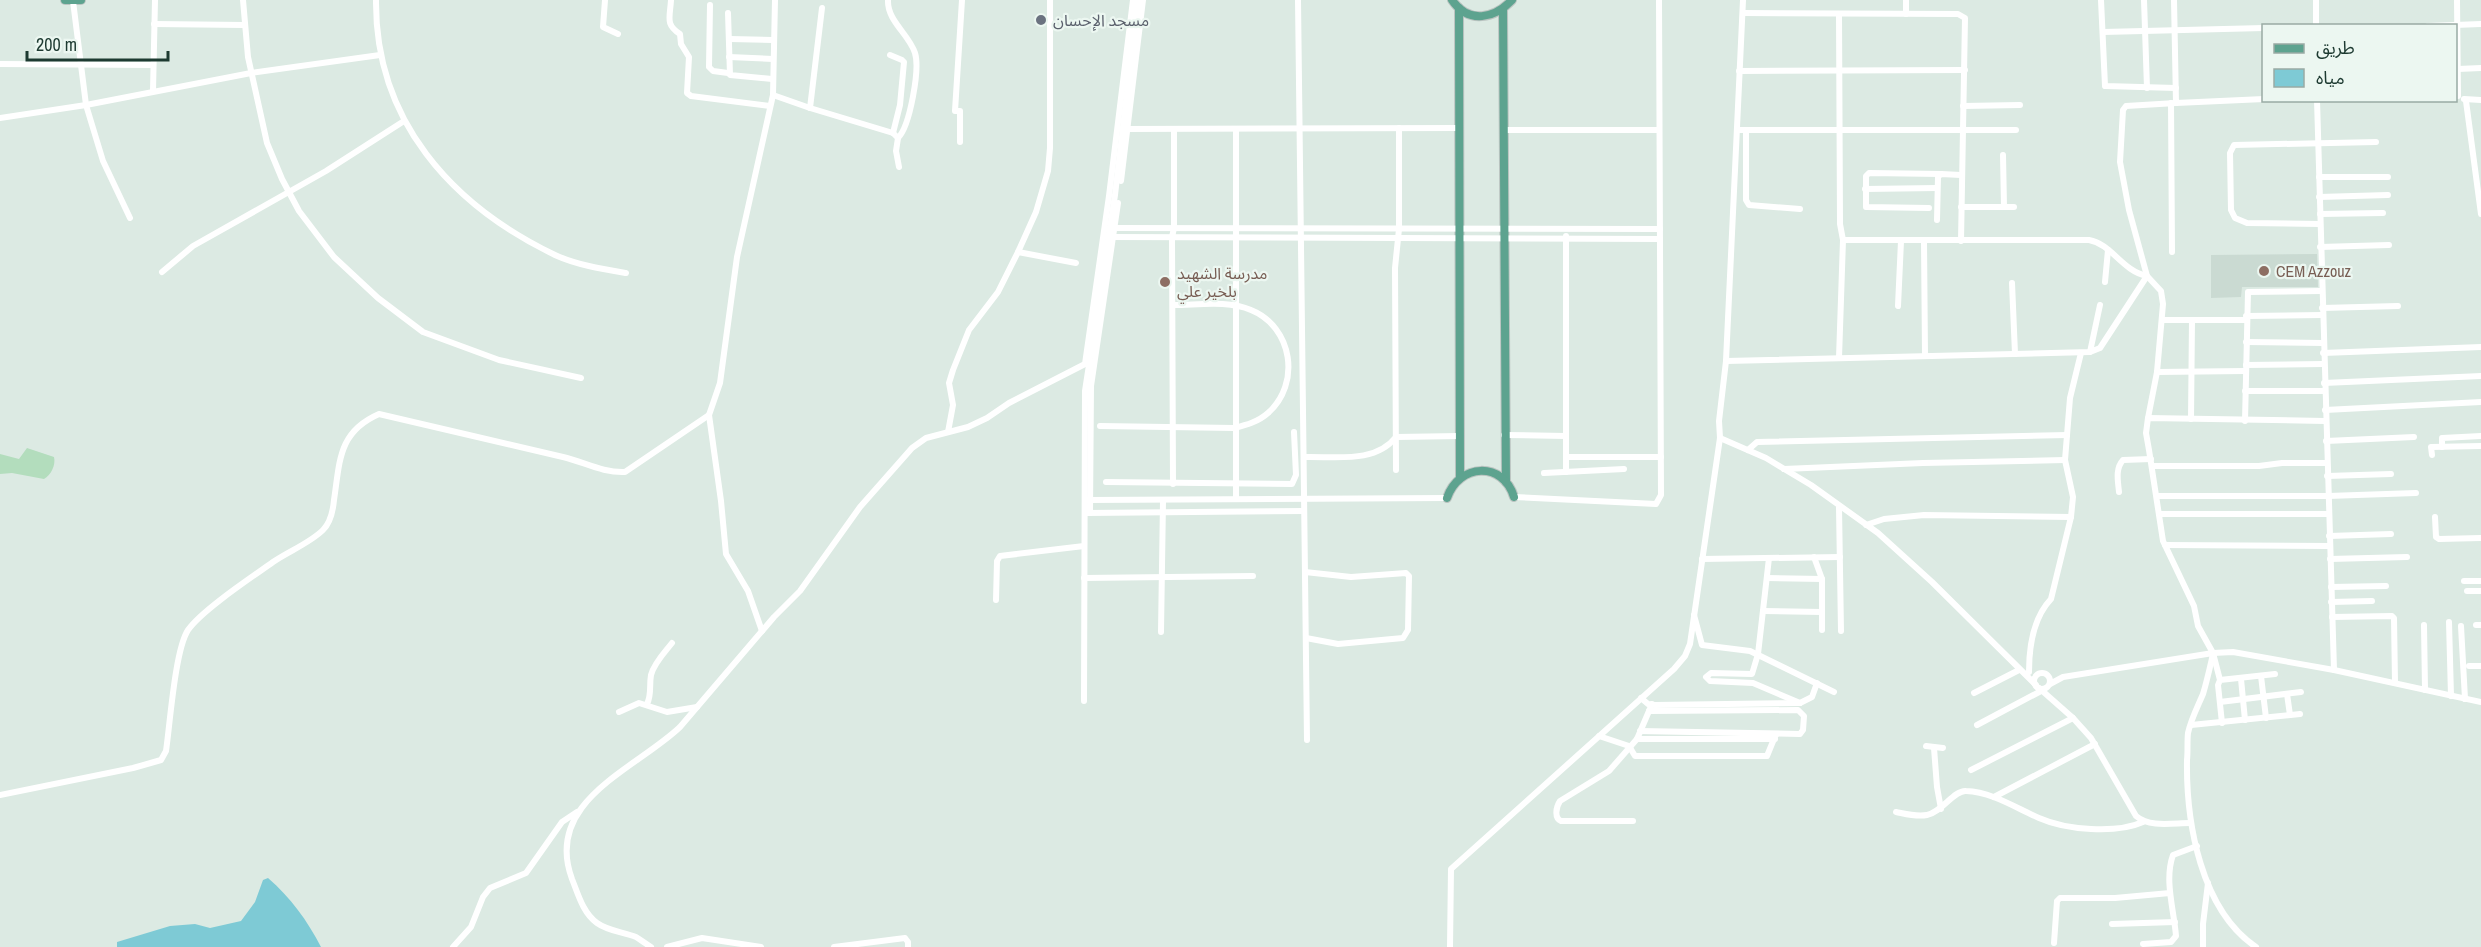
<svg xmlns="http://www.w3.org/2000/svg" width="2481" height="947" font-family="'Archivo Narrow','Noto Sans Arabic',sans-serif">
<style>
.built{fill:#cadad2}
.green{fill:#b3ddbd}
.water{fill:#7ecad5}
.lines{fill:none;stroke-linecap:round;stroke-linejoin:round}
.major-casing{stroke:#bbc4c1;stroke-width:10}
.minor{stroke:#fff;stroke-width:6}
.major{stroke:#5da38f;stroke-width:8}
.worship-dot{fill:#6b7280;stroke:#ecf7f1;stroke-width:2}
.education-dot{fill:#8d6e63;stroke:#ecf7f1;stroke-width:2}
.labels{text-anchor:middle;stroke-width:4.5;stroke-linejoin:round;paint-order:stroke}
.worship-label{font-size:16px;fill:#5b616d;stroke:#ecf7f1;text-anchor:start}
.education-label{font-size:16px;fill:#785e54;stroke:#ecf7f1;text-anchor:start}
</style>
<rect width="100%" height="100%" fill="#dceae3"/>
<polygon class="built" points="2317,254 2318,287 2242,287 2241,297 2211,298 2211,255"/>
<path class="green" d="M27 448 54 457C56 465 51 475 44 479L12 473 0 474V454L19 459Z"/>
<path class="water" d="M268 878C291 898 307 920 321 947H117V942L170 926 195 924 210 928 241 921 255 902 263 880Z"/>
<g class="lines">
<g class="major-casing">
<g id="major">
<polyline points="65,0 81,0"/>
<path d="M1452 0C1469 25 1495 18 1512 0"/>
<polyline points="1459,8 1460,478"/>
<polyline points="1503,10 1506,482"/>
<path d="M1447 498C1459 463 1503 461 1514 497"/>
</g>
</g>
<g class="minor">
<polyline points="243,0 248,57 267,143 282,179 299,211 334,257 378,298 423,332 499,360 581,378"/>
<path d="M376 0C375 120 451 205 555 255 577 265 602 269 626 273"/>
<polyline points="605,0 603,27 618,34"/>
<path d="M671 0C670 18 665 24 680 34L681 44 689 57 687 93 691 96 770 106"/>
<path d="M888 0C887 21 909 34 915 53 920 69 910 126 898 138"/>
<polyline points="1298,0 1307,740"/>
<polyline points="2101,0 2105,86 2176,88"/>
<polyline points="2144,0 2147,88"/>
<polyline points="2174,0 2176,103 2264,99"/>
<polyline points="2316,0 2316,26"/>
<polyline points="73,1 86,105 103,161 130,218"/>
<polyline points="710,5 709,67 713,71 728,73"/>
<polyline points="728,13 730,75 772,79"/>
<polyline points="1743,13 1958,14 1965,18 1961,241"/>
<polyline points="1839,14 1840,224 1843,240 1839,358"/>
<polyline points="1906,14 1906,0"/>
<polyline points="154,24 244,25"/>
<polyline points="2428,26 2481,24"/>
<polyline points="2103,32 2264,28"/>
<polyline points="730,39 773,40"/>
<polyline points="890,55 902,60 904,62 900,105 893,133"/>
<polyline points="729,57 773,59"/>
<polyline points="0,64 152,65"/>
<polyline points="2458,69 2481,68"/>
<polyline points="1739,71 1965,70"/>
<polyline points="153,91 155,0"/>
<polyline points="773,95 810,108 893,133 898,138 896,151 899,167"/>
<polyline points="2456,96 2458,96 2457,0"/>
<polyline points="2464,99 2481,100"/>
<polyline points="2317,100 2334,670"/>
<polyline points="2466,101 2481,214"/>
<polyline points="2171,103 2172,252"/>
<polyline points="1963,106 2020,105"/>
<polyline points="810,108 822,8"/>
<polyline points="0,118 86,105 251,73 380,55"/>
<polyline points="1126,129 1458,128"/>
<polyline points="1503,130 1659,130"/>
<polyline points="1737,130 2016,130"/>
<polyline points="1746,130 1746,200 1749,205 1800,209"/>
<polyline points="960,142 960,111 955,111 962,0"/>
<polyline points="2003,155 2004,207"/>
<polyline points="2319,177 2388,177"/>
<polyline points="1121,181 1143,0"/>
<polyline points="1865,189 1937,188"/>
<polyline points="2319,197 2388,195"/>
<polyline points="1961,207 2014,207"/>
<polyline points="1929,208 1866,207 1866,176 1869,173 1941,174"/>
<polyline points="2320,214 2383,213"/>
<polyline points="1937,220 1938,177 1941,174 1961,175"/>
<polyline points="2320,224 2247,223 2235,218 2231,210 2230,153 2234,145 2376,142"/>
<polyline points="1110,228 1660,229"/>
<polyline points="1108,237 1660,239"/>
<polyline points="1924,241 1925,356"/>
<polyline points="2320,247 2389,245"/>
<polyline points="1018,252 1076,263"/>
<polyline points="162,272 193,246 326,171 404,121"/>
<polyline points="2105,282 2108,250"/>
<polyline points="2012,283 2015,354"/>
<polyline points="1898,306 1901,241"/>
<polyline points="2322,308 2398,306"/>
<polyline points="2246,316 2322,315"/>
<polyline points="2162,320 2246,320"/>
<polyline points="2246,342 2323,343"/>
<polyline points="2090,352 2100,305"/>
<polyline points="2323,353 2481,347"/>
<path d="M1726 361 2090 352 2100 348 2147 276C2122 271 2112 244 2089 240H1843"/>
<polyline points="2246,365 2323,364"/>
<polyline points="2157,372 2245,371"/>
<polyline points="2324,383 2481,376"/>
<polyline points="2245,391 2324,391"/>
<polyline points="2325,410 2481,402"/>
<polyline points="709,415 721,501 726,554 748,591 762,631"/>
<polyline points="2148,418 2157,372 2163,304 2161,291 2147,276 2129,210 2120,162 2123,110 2126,106 2176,103"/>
<polyline points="2191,419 2192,320"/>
<polyline points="2245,421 2248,292 2321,291"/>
<path d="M1100 426 1234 428C1246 425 1258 422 1268 413 1301 384 1293 327 1251 310 1228 300 1198 305 1173 305"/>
<polyline points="948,432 953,405 949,383 953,370 969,330 998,292 1018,252 1036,212 1048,171 1050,148 1050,0"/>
<polyline points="1504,435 1566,436"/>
<polyline points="1720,438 1766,458 1811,485 1878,533 1932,582 2036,685"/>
<polyline points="2326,441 2414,437"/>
<polyline points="2442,447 2442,438 2481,436"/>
<polyline points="1748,450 1757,442 2067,435"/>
<polyline points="2432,455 2431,447 2481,446"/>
<path d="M1304 457C1335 456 1375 464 1396 437L1460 436"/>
<polyline points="1566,457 1661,457"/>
<polyline points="2152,466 2259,466 2282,463 2327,463"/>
<polyline points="1784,469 1923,463 2065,460"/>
<polyline points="1396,470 1395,268 1399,229 1399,128"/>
<polyline points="1566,472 1566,236"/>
<polyline points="1544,473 1624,469"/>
<polyline points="2327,476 2391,474"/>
<polyline points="1106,482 1292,484 1296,475 1294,432"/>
<polyline points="1173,484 1172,237 1174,228 1174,129"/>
<path d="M2119 492C2118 481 2115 469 2123 460L2151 459"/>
<polyline points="2157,496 2328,496 2416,493"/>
<polyline points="1514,497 1656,504 1661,495 1659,0"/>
<polyline points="1236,499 1236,129"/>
<polyline points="1088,500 1447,498"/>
<polyline points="1839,507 1841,631"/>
<polyline points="1086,513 1304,511"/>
<polyline points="1090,513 1091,386 1118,203"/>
<polyline points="2159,514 2328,514"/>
<polyline points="2435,517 2436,537 2439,539 2481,538"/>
<polyline points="1866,525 1884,519 1924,515 2071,517"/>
<polyline points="2329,536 2391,534"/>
<polyline points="2165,545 2329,546"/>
<polyline points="1814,557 1822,579 1822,630"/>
<polyline points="1769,558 1758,654 1752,674 1711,673 1706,677 1710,681 1753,683 1800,703"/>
<polyline points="1702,559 1840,557"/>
<polyline points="2330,559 2407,557"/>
<polyline points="1305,572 1351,577 1406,573 1409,576 1408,630 1403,638 1338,644 1306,638"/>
<polyline points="1084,578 1253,576"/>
<polyline points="1767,578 1822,579"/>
<polyline points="2464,581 2481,581"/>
<polyline points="2331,587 2386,586"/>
<polyline points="2467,591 2481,591"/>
<polyline points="996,600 997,561 1000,556 1084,546"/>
<polyline points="2331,602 2372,601"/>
<polyline points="1763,611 1822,612"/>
<polyline points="1694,615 1702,645 1750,651 1834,692"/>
<polyline points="2332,617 2392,616 2394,618 2395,683"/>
<polyline points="2449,622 2451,696"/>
<polyline points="2424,625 2425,690"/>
<polyline points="2476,625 2481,625"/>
<polyline points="2461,626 2465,699"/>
<polyline points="1161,632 1163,501"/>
<path d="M2213 654C2210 667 2207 681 2203 694 2198 706 2191 719 2188 733 2187 741 2188 751 2187 760 2186 823 2201 910 2256 947"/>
<polyline points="2469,666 2481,666"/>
<path d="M2029 672C2029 646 2033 618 2051 599L2071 517 2073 497 2065 460 2070 398 2081 353"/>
<circle cx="2042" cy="681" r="8"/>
<polyline points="2261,676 2266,718"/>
<polyline points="2241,679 2245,720"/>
<polyline points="2220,680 2213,653 2198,626 2194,606 2163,541 2149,450 2146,433 2148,418 2325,421"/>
<polyline points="2050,684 2063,677 2213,653 2233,652 2334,670 2481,702"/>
<path d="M2039 688 2073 718 2091 738 2136 816C2150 828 2173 823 2190 823"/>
<polyline points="1974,693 2019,670"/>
<polyline points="2287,694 2290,715"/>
<polyline points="1641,698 1648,704 1655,705 1800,703 1812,697 1817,683"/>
<polyline points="1084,701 1085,391 1115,195 1138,0"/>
<polyline points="2220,702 2301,692"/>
<path d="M647 704C652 694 649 686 651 675 654 663 665 652 672 643"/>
<polyline points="619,712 639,703 667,712 697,707"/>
<polyline points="2222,723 2218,685 2220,680 2275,674"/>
<polyline points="1977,725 2041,691"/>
<polyline points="2191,725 2300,714"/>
<polyline points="1640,731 1800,734 1803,730 1804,716 1798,710 1649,711"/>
<polyline points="1599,736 1629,746 1635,756 1767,756 1776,734"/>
<polyline points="1637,739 1775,739"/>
<polyline points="1926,746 1943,748"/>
<polyline points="1934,748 1937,787 1941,809"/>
<polyline points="1971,770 2073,718"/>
<path d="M0 795 133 768 161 760 166 751C170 724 175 650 188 630 202 610 252 577 273 562 289 551 310 543 323 530 331 522 333 511 334 500 340 461 338 432 379 414 440 428 502 443 563 457 584 462 603 473 625 472L709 415 720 383 737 257 773 95 775 0"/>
<polyline points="1994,797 2095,744"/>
<path d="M1896 812C1906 814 1916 817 1927 815 1942 812 1954 790 1966 791 1992 792 2016 808 2039 818 2066 830 2116 834 2143 822"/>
<path d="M1633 821H1561C1554 818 1556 807 1560 801L1609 771 1637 739 1652 704"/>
<polyline points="2112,924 2175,922"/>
<polyline points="2054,943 2057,901 2060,898 2115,898 2170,893"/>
<path d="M2143 944 2171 942 2176 936C2174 910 2164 880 2173 855L2197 846"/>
<polyline points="453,947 471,927 483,897 490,888 526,873 562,822 577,812"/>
<path d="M651 947C646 944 641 940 636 937 623 932 608 931 597 923 583 913 578 894 572 879 543 801 636 769 680 727L774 617 800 591 860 507 912 448 926 438 968 427 987 418 1009 403 1085 364 1109 196 1133 0"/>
<polyline points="667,947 702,938 761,947"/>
<polyline points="834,947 905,938 908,942 908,947"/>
<polyline points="1450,947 1451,869 1674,669 1685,656 1690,644 1720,438 1719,421 1726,361 1743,0"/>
<polyline points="2203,947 2203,924 2208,883"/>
</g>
<use href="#major" class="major"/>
</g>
<circle class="worship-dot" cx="1041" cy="20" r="6"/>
<g class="education-dot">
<circle cx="2264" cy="271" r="6"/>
<circle cx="1165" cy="282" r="6"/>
</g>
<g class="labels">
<g class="worship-label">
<text x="1053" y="26">مسجد الإحسان</text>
</g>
<g class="education-label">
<text x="2276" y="277">CEM Azzouz</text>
<text x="1177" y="279">مدرسة الشهيد<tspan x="1177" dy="18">بلخير علي</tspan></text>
</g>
</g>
<rect x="2262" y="24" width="195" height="78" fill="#ecf7f1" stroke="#99aba4" stroke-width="1.5"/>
<rect x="2274" y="44" width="30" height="9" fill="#5da38f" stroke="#99aba4" stroke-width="1.5"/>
<text x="2316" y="54" font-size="18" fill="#1d3a31">طريق</text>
<rect x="2274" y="69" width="30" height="18" fill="#7ecad5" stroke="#99aba4" stroke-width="1.5"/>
<text x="2316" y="84" font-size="18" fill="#1d3a31">مياه</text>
<path d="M27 51v9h141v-9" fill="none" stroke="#1d3a31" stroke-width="3"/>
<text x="36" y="51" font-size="18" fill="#1d3a31" stroke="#ecf7f1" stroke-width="4.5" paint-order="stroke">200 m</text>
</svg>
